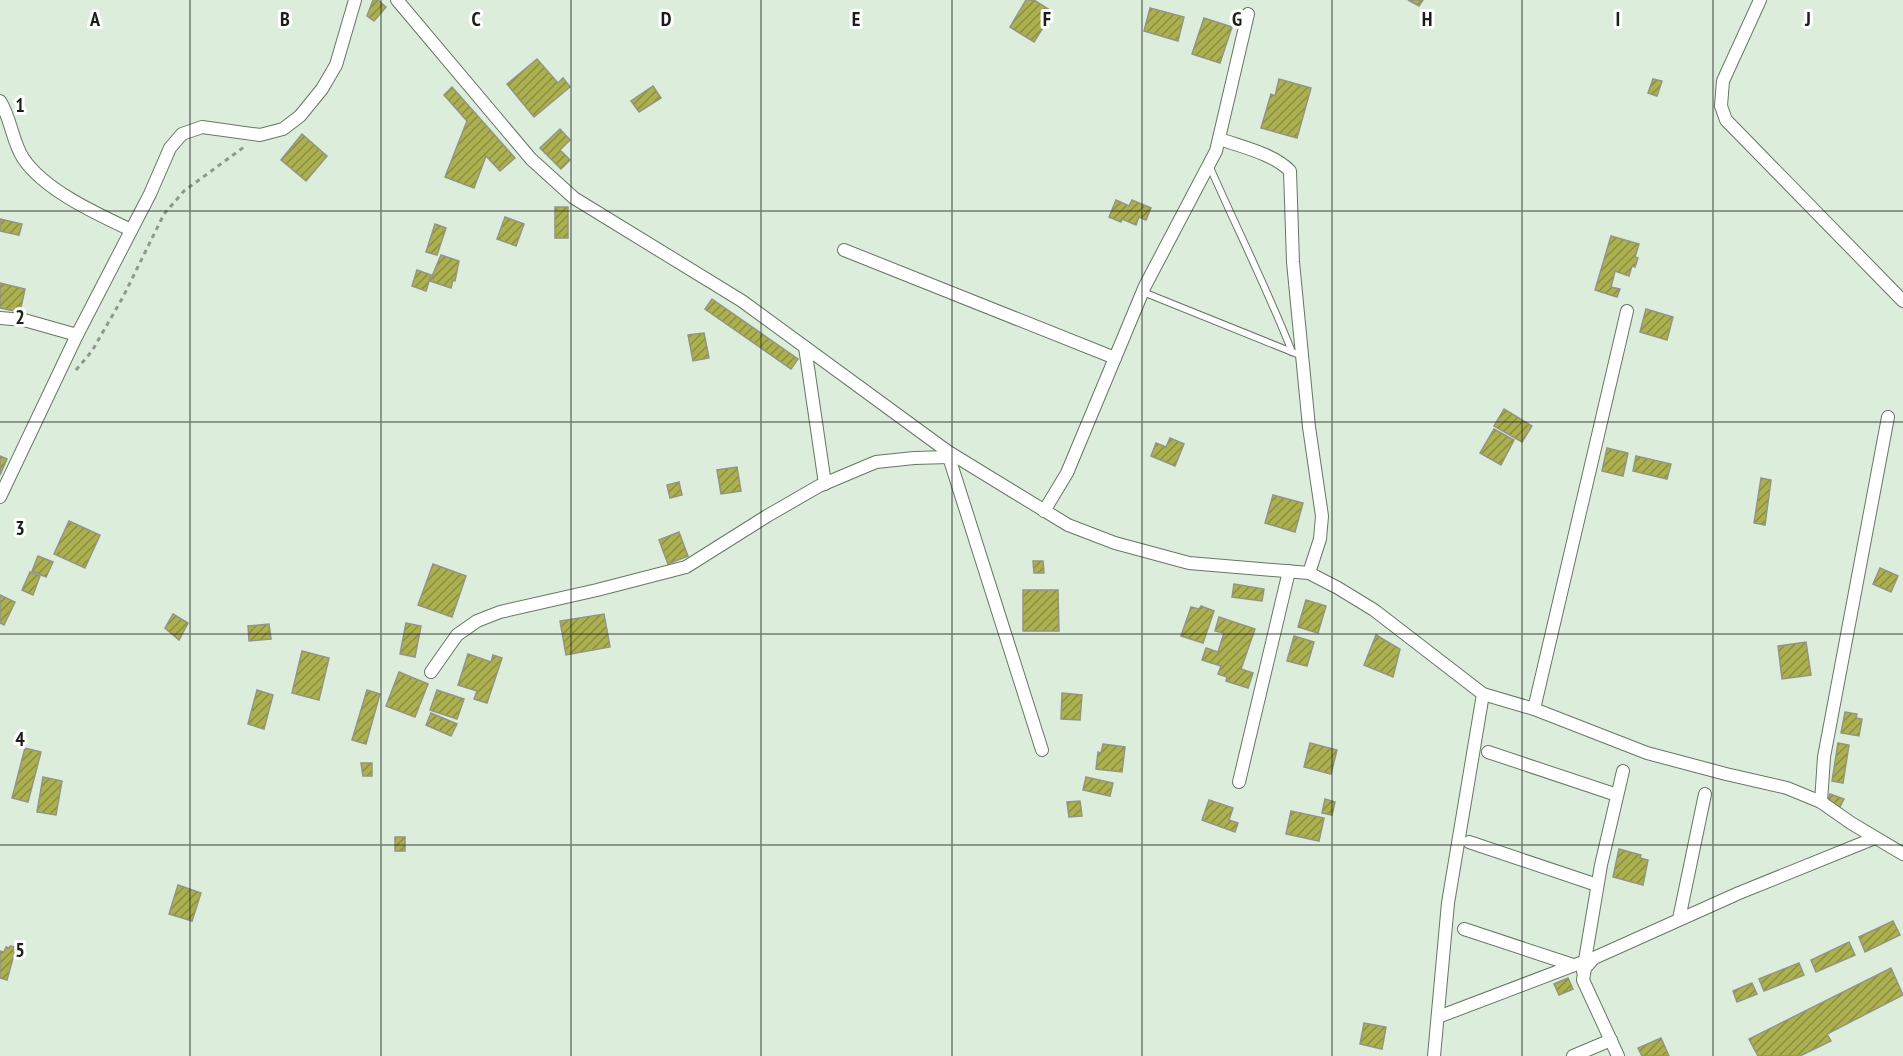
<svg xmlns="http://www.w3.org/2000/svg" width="1903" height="1056" font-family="'PT Sans Narrow',sans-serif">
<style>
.building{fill:url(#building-hatch);stroke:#939581;stroke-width:1.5}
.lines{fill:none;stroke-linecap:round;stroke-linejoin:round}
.lane-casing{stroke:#677666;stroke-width:8}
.street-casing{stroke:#677666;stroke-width:14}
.path{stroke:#8d998c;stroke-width:3;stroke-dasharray:4.5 4.5;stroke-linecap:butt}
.lane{stroke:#fff;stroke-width:6}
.street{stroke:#fff;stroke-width:12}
.grid{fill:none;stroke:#1a2019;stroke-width:1.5;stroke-opacity:0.55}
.grid-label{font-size:20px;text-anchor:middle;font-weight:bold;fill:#1a2019;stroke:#fff;stroke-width:6;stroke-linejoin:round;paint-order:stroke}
</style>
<defs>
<pattern id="building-hatch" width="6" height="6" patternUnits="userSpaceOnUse" patternTransform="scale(1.5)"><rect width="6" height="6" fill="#acb04f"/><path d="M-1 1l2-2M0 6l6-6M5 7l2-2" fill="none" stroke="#8b8f41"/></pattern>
</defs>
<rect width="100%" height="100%" fill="#ddeddc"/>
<g class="building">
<polygon points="373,0 378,0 386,7 374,21 367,16"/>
<polygon points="1026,0 1034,0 1053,12 1034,42 1010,27"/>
<polygon points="1408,0 1423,0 1419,6"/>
<polygon points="1150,8 1184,17 1178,41 1144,31"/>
<polygon points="1204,18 1232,27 1220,63 1192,54"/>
<polygon points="537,59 558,83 563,78 570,87 534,117 507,84"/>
<polygon points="1279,79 1311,88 1297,138 1261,128 1271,94 1275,96"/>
<polygon points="1653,79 1662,81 1657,96 1648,93"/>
<polygon points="653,86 661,98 639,112 631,101"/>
<polygon points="452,87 515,158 500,171 486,156 474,188 445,177 467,121 444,95"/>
<polygon points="560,129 570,140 560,150 570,160 561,169 540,148"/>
<polygon points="302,134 327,156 306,181 281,160"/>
<polygon points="1116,200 1129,206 1132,200 1151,208 1146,220 1139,217 1136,225 1122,219 1121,222 1109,217"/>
<rect x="555" y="207" width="13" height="31"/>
<polygon points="505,217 524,224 516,246 497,239"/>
<polygon points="0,219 22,224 19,235 0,231"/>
<polygon points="435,224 446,228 437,255 426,252"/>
<polygon points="1611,236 1639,244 1635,257 1638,258 1635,267 1632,266 1629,276 1615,271 1611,287 1620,289 1617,297 1595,290"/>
<polygon points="441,255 459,261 455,281 453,280 451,288 430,281"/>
<polygon points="417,270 431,275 426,291 412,286"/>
<polygon points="0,283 25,289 20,312 0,308"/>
<polygon points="712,299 798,359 791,369 705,309"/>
<polygon points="1646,309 1673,317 1667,340 1640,332"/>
<polygon points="704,333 709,358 693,361 688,335"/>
<polygon points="1504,409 1532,426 1522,442 1494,426"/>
<polygon points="1494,429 1514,440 1501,465 1480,453"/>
<polygon points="1170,438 1184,444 1175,466 1151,456 1156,443 1166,447"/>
<polygon points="1607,448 1628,453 1623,476 1602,471"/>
<polygon points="0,456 7,459 0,475"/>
<polygon points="1636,456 1671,464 1667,479 1633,471"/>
<polygon points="737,467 741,491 721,494 717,470"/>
<polygon points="1761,478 1771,480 1765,525 1754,523"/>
<polygon points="679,482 682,495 670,498 667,485"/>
<polygon points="1273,495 1303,503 1295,532 1265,523"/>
<polygon points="69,521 100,535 85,568 54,554"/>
<polygon points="679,532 688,556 668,564 659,540"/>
<polygon points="38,556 53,562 46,577 32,571"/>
<polygon points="1033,561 1043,561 1044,573 1034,573"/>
<polygon points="433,564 466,576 452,617 418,605"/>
<polygon points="1880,568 1898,576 1891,592 1873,584"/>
<polygon points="30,572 40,576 33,595 22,590"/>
<polygon points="1234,584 1264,589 1262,601 1232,597"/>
<polygon points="1023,590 1058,590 1059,631 1023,631"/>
<polygon points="0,595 15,602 4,625 0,623"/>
<polygon points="1306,600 1326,606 1318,633 1298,627"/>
<polygon points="1201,606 1214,611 1203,643 1181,636 1191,607 1199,609"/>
<polygon points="173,614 188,623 179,640 165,628"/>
<polygon points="604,614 610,647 566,655 560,621"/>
<polygon points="1219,617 1255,629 1241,669 1253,673 1248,688 1226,681 1227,677 1218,674 1221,666 1202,660 1206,648 1218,652 1224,633 1215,631"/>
<polygon points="406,623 421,626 415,657 400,654"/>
<polygon points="269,624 271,639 249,641 248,626"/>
<polygon points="1376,635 1400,649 1393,677 1364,665"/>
<polygon points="1294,636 1314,642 1307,666 1287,661"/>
<polygon points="1806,642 1811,675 1782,679 1778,646"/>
<polygon points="302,651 329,658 319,700 292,693"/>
<polygon points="468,654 491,662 493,655 502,658 487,703 474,699 477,691 458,685"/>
<polygon points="399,672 428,684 415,717 386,706"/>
<polygon points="257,690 273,695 264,729 248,724"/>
<polygon points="367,690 380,694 366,744 352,740"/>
<polygon points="437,690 464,699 457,719 430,710"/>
<polygon points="1062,693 1082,695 1080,720 1061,719"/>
<polygon points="1845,712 1857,714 1856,718 1862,719 1859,736 1841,733"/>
<polygon points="431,713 457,724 451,736 426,725"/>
<polygon points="1310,743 1337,750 1331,774 1304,767"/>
<polygon points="1838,743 1849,745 1843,783 1832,781"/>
<polygon points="1103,744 1125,747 1122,772 1096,769 1098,752 1101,753"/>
<polygon points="25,748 41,752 28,802 12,798"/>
<polygon points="361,763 372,763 372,776 363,776"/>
<polygon points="43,777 62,781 56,815 37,812"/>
<polygon points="1086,777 1113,783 1110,796 1083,790"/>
<polygon points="1830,794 1844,799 1840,807 1827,802"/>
<polygon points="1325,799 1335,802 1332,815 1322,813"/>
<polygon points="1209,800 1233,808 1229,820 1238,823 1235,832 1202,820"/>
<polygon points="1080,801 1082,816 1069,817 1067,802"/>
<polygon points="1291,811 1324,818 1319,841 1286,834"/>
<rect x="395" y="837" width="10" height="14"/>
<polygon points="1619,849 1641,855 1640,858 1648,860 1643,885 1613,877"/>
<polygon points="178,885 201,893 192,921 169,914"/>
<polygon points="1893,921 1900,935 1865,952 1859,937"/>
<polygon points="1849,942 1855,955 1816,972 1811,960"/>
<polygon points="10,946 16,947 7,980 0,978 0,951 4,952 6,947 9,948"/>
<polygon points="1799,963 1804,975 1764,991 1759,979"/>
<polygon points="1891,968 1903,995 1827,1034 1831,1041 1800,1056 1758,1056 1749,1039"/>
<polygon points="1568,978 1573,989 1559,995 1554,984"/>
<polygon points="1752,983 1757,994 1737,1002 1733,991"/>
<polygon points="1364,1023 1386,1027 1382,1049 1360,1044"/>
<polygon points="1661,1038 1669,1056 1642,1056 1638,1048"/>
</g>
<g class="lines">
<g class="lane-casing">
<g id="lane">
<path d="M1209 165C1236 227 1267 288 1292 352"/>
<polyline points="1143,292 1302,356"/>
</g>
</g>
<g class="street-casing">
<g id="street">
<polyline points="397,0 531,159 574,198 742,301 947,451 1068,525 1115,543 1189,563 1309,573 1338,588 1374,610 1483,694"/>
<polyline points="1760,0 1723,81 1721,106 1726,120 1903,301"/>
<path d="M0 101C11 118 12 141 23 158 44 190 97 214 131 230"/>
<path d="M1220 139C1242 147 1274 154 1290 171L1293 262 1309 427 1322 516 1320 539 1309 573"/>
<polyline points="844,250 1115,358"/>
<polyline points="0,318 24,320 77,335"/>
<polyline points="805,347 825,484"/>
<polyline points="947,451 1042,750"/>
<polyline points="0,497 77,335 150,194 170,148 182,134 202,127 260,135 283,129 300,116 322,89 336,65 355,0"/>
<polyline points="1044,511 1067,473 1145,286 1216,151 1248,14"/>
<polyline points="431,672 457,635 477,621 500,612 597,590 686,567 767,516 819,486 876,462 914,458 949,457"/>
<polyline points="1534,709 1627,311"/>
<polyline points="1488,752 1617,795"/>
<polyline points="1239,782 1289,571"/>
<polyline points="1821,802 1824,757 1888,417"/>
<polyline points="1469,842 1597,885"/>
<polyline points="1679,919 1705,794"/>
<polyline points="1464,929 1573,965"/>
<polyline points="1583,972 1601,865 1623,771"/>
<polyline points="1438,1017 1588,960"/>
<polyline points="1434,1056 1448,903 1483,694 1534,709 1647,753 1726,774 1787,788 1821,802 1851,823 1903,854"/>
<polyline points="1573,1056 1611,1040"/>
<polyline points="1618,1056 1583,980 1585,968 1594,958 1739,893 1875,838"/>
</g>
</g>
<polyline class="path" points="76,370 92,351 123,297 164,214 184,191 244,147"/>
<use href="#lane" class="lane"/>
<use href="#street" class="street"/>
</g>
<path class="grid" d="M190 0V1056M381 0V1056M571 0V1056M761 0V1056M952 0V1056M1142 0V1056M1332 0V1056M1522 0V1056M1713 0V1056M0 211H1903M0 422H1903M0 634H1903M0 845H1903"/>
<g class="grid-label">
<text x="95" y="26">A</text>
<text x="285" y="26">B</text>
<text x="476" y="26">C</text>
<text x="666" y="26">D</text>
<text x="856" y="26">E</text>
<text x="1047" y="26">F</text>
<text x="1237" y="26">G</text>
<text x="1427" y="26">H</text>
<text x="1618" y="26">I</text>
<text x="1808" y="26">J</text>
<text x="20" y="112">1</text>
<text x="20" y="324">2</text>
<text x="20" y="535">3</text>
<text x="20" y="746">4</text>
<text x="20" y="957">5</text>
</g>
</svg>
